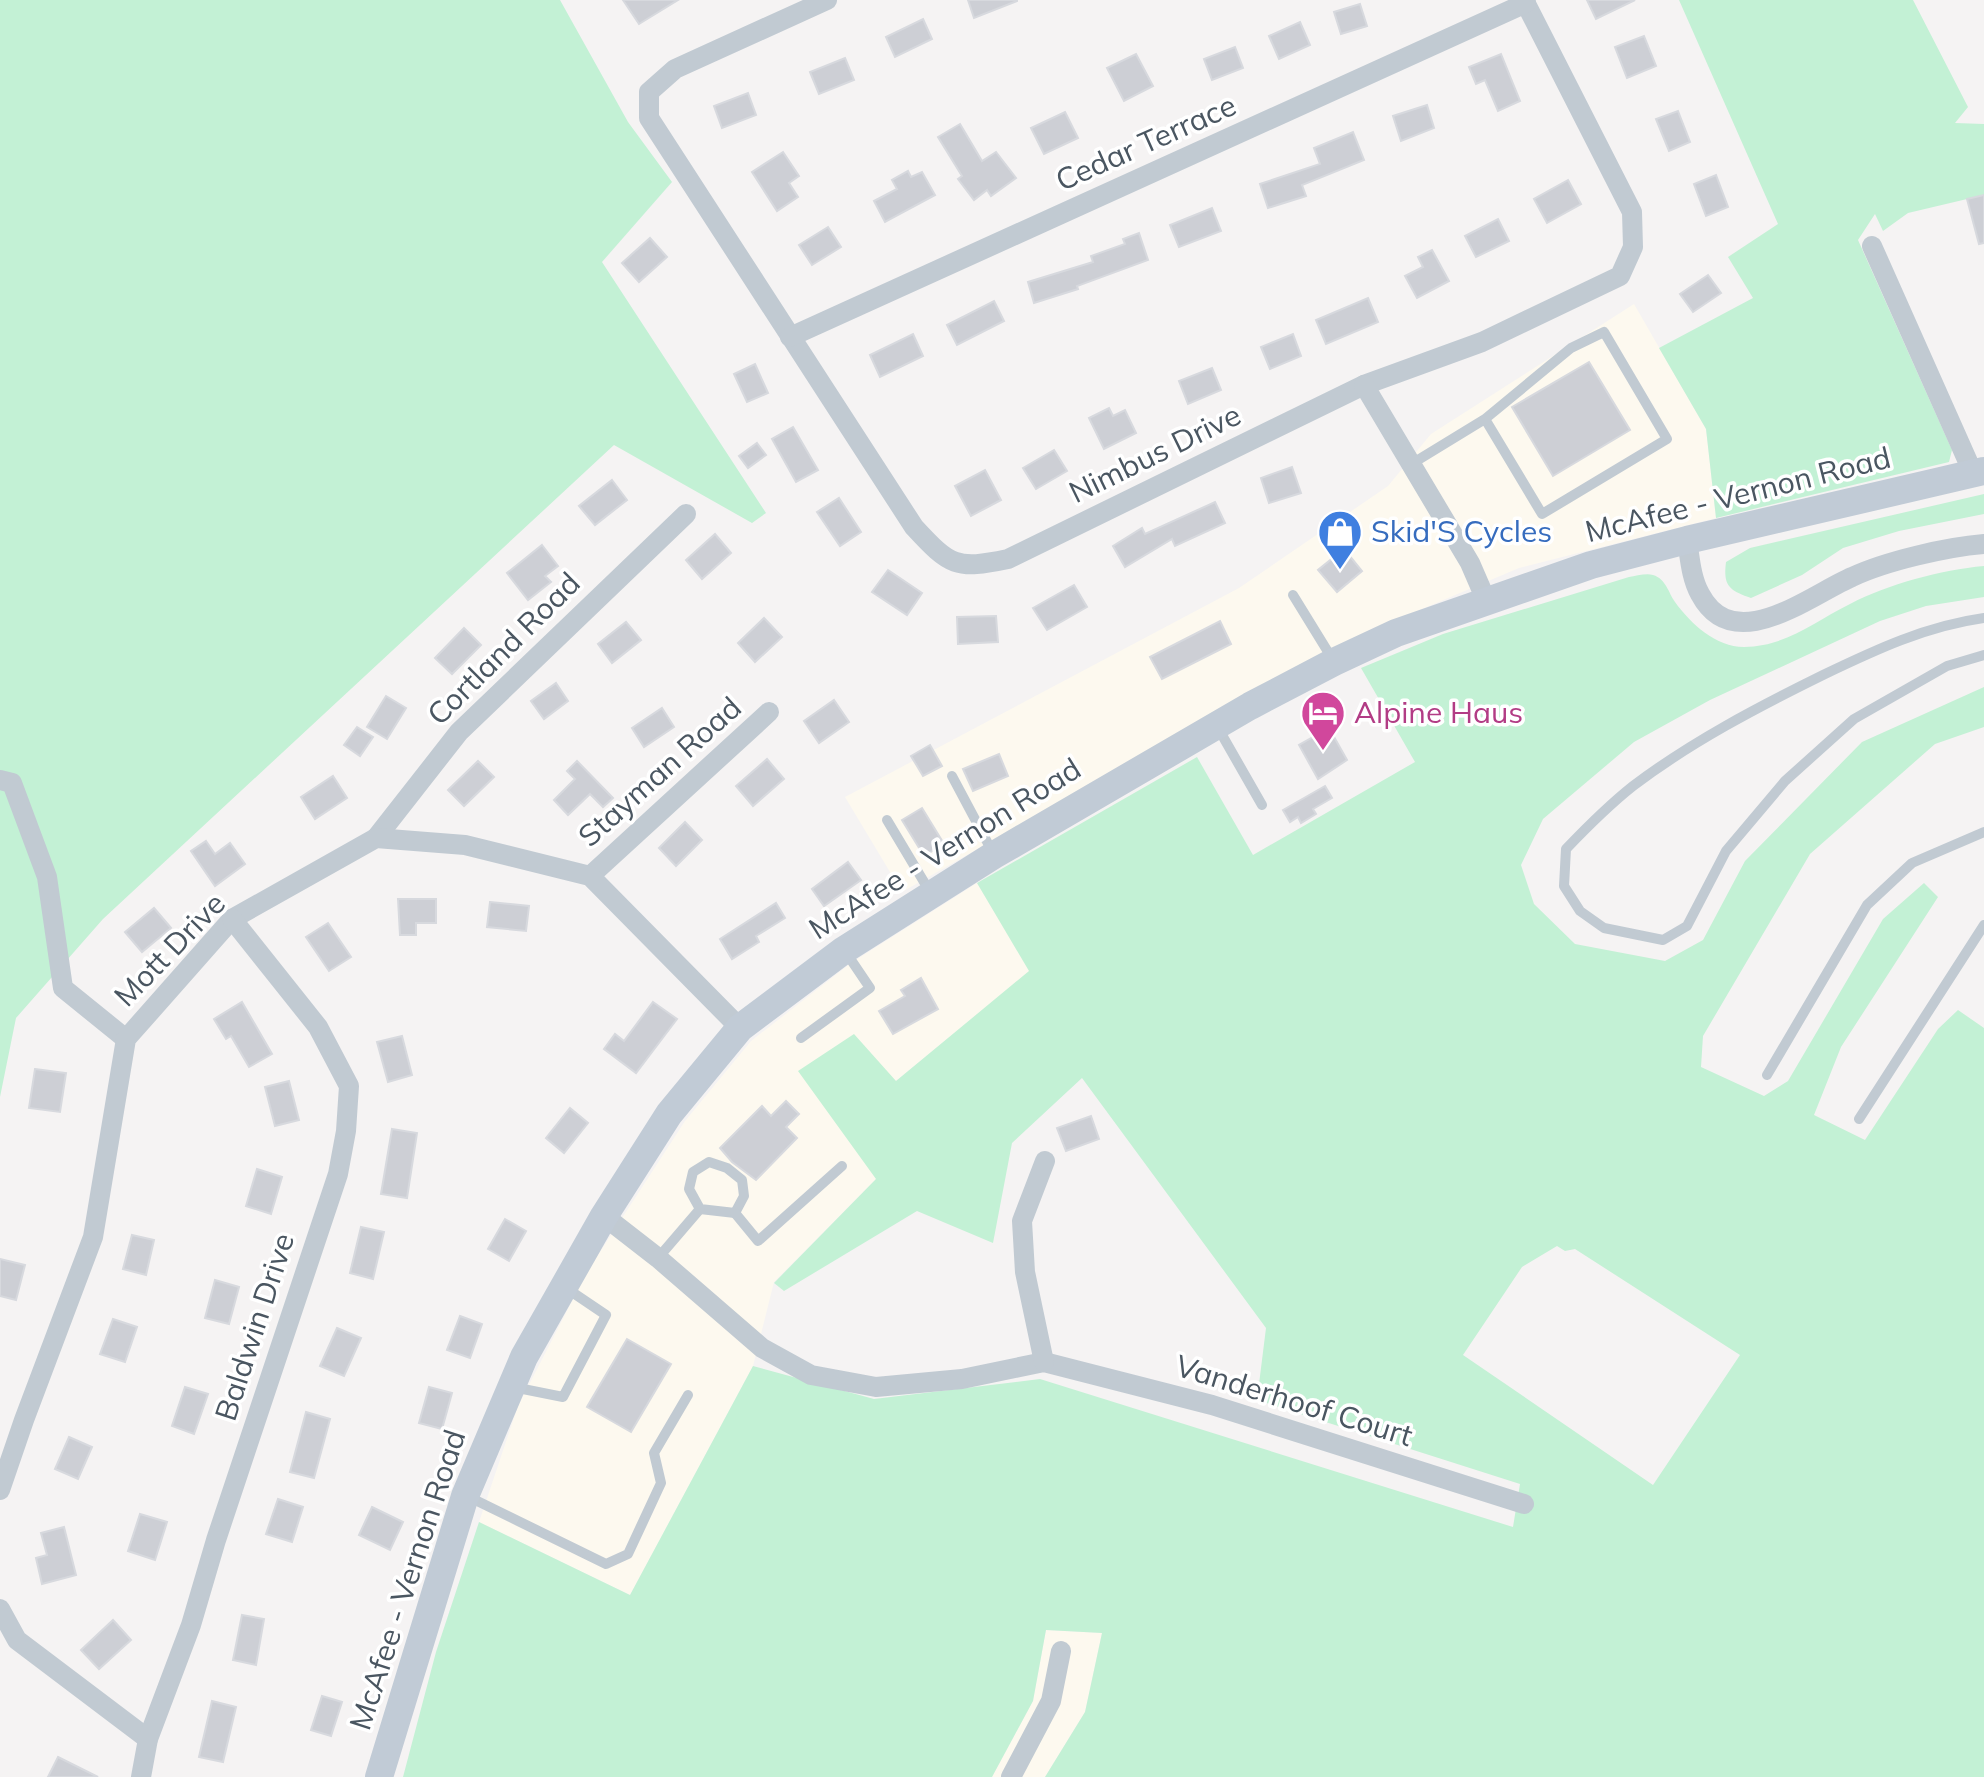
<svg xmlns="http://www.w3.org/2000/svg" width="1984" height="1777" font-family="Mulish,sans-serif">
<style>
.commercial{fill:#fdf9ef}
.green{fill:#c3f1d5;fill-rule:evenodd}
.building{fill:#cdcfd5;stroke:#d7d9de;stroke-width:2}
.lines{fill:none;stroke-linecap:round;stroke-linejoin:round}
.service{stroke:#c1cad2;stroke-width:10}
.minor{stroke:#c1cad2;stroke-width:20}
.secondary{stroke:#c1cbd6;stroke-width:28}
.labels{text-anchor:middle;stroke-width:7;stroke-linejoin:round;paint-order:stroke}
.street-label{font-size:30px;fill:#4a5661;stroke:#fff}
.shop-label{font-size:30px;fill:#366cbe;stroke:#fff;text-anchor:start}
.hotel-label{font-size:30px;fill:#b23c85;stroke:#fff;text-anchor:start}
</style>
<rect width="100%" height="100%" fill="#f5f3f3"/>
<g class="commercial">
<polygon points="1634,304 1706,429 1716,518 1519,568 1389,623 1310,660 902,892 845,797 1239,588 1388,486 1431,434"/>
<polygon points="977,883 1030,971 896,1081 876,1179 774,1282 753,1366 630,1595 479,1522 518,1406 587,1272 685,1121 751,1041 851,963"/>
<polygon points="1046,1630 1102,1633 1085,1712 1045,1777 992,1777 1033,1701"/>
</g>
<g class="green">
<polygon points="0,0 560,0 628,122 672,182 602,262 766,513 752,523 614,445 103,919 16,1018 0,1097"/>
<polygon points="1679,0 1913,0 1968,107 1955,123 1984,124 1984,195 1908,213 1883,231 1875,214 1858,240 1952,450 1949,462 1716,518 1706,429 1659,348 1753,298 1728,257 1778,224"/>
<path d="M1984 494V514L1899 531 1843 548 1802 575 1751 598C1729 590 1723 586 1726 562L1750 548Z"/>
<path d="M1984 566V597L1926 606 1880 621 1710 700 1634 742 1543 819 1521 865 1534 904 1575 944 1665 961 1703 940 1745 861 1862 742 1984 687V727L1935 744 1810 854 1703 1036 1701 1067 1764 1096 1788 1081 1883 919 1924 883 1938 897 1841 1047 1814 1115 1865 1140 1938 1029 1958 1010 1984 1028V1777H1045L1085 1712 1102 1633 1046 1630 1033 1701 992 1777H403L436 1652 479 1522 630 1595 753 1366 874 1399 1040 1379 1513 1527 1520 1484 1257 1400 1266 1328 1082 1078 1012 1143 993 1243 917 1211 784 1291 774 1283 876 1179 798 1071 854 1034 896 1081 1029 971 977 883 1197 757 1253 855 1415 762 1361 668 1443 634 1629 577C1636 576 1646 573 1653 575 1666 579 1668 592 1675 602 1691 624 1716 647 1744 647 1788 646 1813 622 1850 604 1888 584 1941 570 1984 566ZM1557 1246 1565 1251 1575 1249 1740 1355 1653 1485 1463 1355 1522 1267Z"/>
</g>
<g class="building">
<polygon points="623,0 678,0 639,24"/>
<polygon points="968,0 1017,0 1017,1 974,18"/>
<polygon points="1587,0 1635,0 1596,19"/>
<polygon points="1360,4 1367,26 1341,34 1334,12"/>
<polygon points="923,19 932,39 895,57 886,37"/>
<polygon points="1300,22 1310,45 1279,59 1269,36"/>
<polygon points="1644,36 1656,66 1627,78 1615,47"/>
<polygon points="1235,47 1243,68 1212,80 1204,59"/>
<polygon points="1136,54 1153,86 1124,101 1107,68"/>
<polygon points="1501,54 1520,101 1498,111 1485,80 1476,84 1469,67"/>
<polygon points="845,58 854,80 819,94 810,72"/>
<polygon points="748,93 756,115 722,128 714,106"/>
<polygon points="1427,105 1434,128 1401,141 1393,116"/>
<polygon points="1678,111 1690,142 1669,151 1656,119"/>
<polygon points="1065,112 1078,138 1044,154 1031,128"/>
<polygon points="960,124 982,161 996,152 1016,178 991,196 987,190 974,200 958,179 962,176 938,137"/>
<polygon points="1353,132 1364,160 1302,185 1306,196 1268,208 1260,184 1320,164 1314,148"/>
<polygon points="783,152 799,176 789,183 798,197 777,211 752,172"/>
<polygon points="908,171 911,177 922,172 935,195 885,222 874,201 897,189 892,180"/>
<polygon points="1716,175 1728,207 1706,216 1694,184"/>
<polygon points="1568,180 1581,204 1547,223 1534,199"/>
<polygon points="1984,195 1984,243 1979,244 1967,199"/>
<polygon points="1212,208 1221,231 1179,247 1170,225"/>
<polygon points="1498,219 1509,241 1476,257 1465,236"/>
<polygon points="828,227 841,247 812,265 799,245"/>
<polygon points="1139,233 1148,260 1077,286 1078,289 1034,303 1028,282 1093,262 1091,256 1125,244 1123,239"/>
<polygon points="650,238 667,257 639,282 622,263"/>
<polygon points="1432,250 1449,281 1417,298 1405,276 1423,267 1418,257"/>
<polygon points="1708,275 1721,293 1693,312 1680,294"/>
<polygon points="1368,298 1378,322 1326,344 1316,320"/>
<polygon points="994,301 1004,321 957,345 947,325"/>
<polygon points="913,334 923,356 880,377 870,355"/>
<polygon points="1293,334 1301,356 1270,369 1261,347"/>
<polygon points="1589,362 1630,430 1553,476 1512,407"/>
<polygon points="755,364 768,393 747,402 734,374"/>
<polygon points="1212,368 1221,390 1188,404 1179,381"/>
<polygon points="1109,408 1113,416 1125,410 1136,433 1104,449 1089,418"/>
<polygon points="793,427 818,470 796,482 772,439"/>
<polygon points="757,443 766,455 748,468 739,456"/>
<polygon points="1054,450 1067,471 1036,489 1023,468"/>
<polygon points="1292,467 1301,493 1269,503 1261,478"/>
<polygon points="985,470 1001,500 971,516 955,486"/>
<polygon points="612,480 627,500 595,525 579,506"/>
<polygon points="839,498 861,532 840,546 817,512"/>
<polygon points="1215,502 1225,523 1175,546 1172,539 1125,567 1113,546 1142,528 1145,534"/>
<polygon points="715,534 731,553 702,579 686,560"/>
<polygon points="542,545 558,566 545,576 551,582 528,600 507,573"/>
<polygon points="1344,549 1362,571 1337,592 1318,570"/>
<polygon points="888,570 922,593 907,615 872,592"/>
<polygon points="1074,585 1087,607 1047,630 1033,608"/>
<polygon points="996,616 998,642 958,644 957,617"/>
<polygon points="764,618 782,637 755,662 738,643"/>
<polygon points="1220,621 1231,644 1162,679 1150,657"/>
<polygon points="626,622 641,640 612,663 598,644"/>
<polygon points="464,628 481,645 452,674 435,658"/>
<polygon points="556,683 568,701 544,719 531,701"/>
<polygon points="386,696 406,708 387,739 367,727"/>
<polygon points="834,700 849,722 819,743 804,721"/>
<polygon points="662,708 674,727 644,747 632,728"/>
<polygon points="357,727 373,737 360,756 344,745"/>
<polygon points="1329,728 1347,760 1318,779 1299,745"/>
<polygon points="930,745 942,766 923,776 911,756"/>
<polygon points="999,754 1008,776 973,791 963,769"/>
<polygon points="767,759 784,779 753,806 736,786"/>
<polygon points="478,761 494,777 464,806 448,790"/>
<polygon points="577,761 613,798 603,807 590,794 568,815 554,800 575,779 567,771"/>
<polygon points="333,776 347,798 315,819 301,797"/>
<polygon points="1325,786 1332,798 1313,809 1316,814 1301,823 1298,817 1290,822 1283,810"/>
<polygon points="922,808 944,844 924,856 902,820"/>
<polygon points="685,822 702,840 676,866 659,848"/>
<polygon points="206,841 215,854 230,843 245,864 215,886 191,851"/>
<polygon points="848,862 861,880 824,906 812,889"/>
<polygon points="398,899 436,899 436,923 416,923 416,935 400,935"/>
<polygon points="490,902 529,906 526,931 487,927"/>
<polygon points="776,903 785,918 756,936 759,942 732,959 720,939"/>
<polygon points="154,908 171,928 142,952 125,932"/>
<polygon points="328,923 351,957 329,971 306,937"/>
<polygon points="921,978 938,1009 893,1034 879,1011 905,996 901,990"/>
<polygon points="242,1002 272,1054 249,1067 231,1036 226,1039 214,1019"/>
<polygon points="653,1002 677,1019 636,1073 604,1049 615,1034 624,1041"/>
<polygon points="402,1036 412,1075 388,1082 377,1042"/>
<polygon points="35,1069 66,1073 60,1112 29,1108"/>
<polygon points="289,1081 299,1120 275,1126 265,1087"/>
<polygon points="786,1101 799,1114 786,1127 797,1138 756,1180 732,1162 720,1148 762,1106 771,1116"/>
<polygon points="570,1108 588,1123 564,1153 546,1138"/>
<polygon points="1091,1116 1099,1139 1066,1151 1057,1128"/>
<polygon points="392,1129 417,1133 407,1198 381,1194"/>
<polygon points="257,1169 282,1177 271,1214 246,1206"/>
<polygon points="505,1219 526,1231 509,1261 488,1249"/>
<polygon points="361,1227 384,1232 373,1279 350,1273"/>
<polygon points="132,1235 154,1240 146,1275 123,1269"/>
<polygon points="0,1259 25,1265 16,1300 0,1296"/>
<polygon points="215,1280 239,1287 229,1324 205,1318"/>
<polygon points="460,1316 482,1324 470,1358 447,1350"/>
<polygon points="113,1319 137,1327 125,1362 100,1354"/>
<polygon points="337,1328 361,1338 344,1376 320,1366"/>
<polygon points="627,1339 671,1364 631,1432 587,1407"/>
<polygon points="185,1387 208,1394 194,1434 172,1426"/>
<polygon points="429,1387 452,1393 442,1429 419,1423"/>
<polygon points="306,1412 330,1419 314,1478 290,1472"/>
<polygon points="69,1437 92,1447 78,1479 55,1469"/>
<polygon points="278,1499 303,1507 292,1542 266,1534"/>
<polygon points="372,1507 403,1522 390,1550 359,1535"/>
<polygon points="140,1514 167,1522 155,1560 128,1551"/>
<polygon points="64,1527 76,1575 42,1584 36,1558 47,1555 41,1533"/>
<polygon points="242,1615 264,1619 256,1665 233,1660"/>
<polygon points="113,1620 131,1640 99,1669 81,1650"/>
<polygon points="322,1696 342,1702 331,1736 311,1730"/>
<polygon points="212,1701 236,1707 223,1762 199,1757"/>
<polygon points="58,1757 98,1777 48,1777"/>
</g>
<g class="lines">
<g class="service">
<polyline points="1413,463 1485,419 1542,514 1667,439 1604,332 1571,348 1485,419"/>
<polyline points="1293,595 1333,660"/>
<path d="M1984 618C1926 626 1875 650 1823 675 1758 707 1691 742 1633 786 1609 805 1587 827 1566 849L1564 886 1580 911 1604 928 1663 940 1687 926 1726 851 1785 781 1854 719 1947 666 1984 655"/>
<polyline points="1218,728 1262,805"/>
<polyline points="952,776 993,853"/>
<polyline points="887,820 930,892"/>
<polyline points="801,1038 870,988 845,951"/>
<polyline points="1767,1075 1867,905 1912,863 1984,832"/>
<polyline points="1859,1119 1984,925"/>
<polygon points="709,1162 727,1168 742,1180 744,1196 735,1213 700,1209 689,1189 693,1172"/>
<polyline points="735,1213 758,1241 842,1166"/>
<polyline points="658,1258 700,1209"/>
<polyline points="513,1387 563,1397 606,1315 566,1288"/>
<polyline points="467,1496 606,1564 628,1554 661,1483 654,1453 688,1395"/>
</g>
<g class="minor">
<path d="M827 0 675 69 649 92V118L914 527C950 566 956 570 1008 559L1364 385 1482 342 1620 276 1633 247 1632 212 1524 0"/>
<polyline points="1872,246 1973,473"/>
<polyline points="790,337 1526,3"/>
<polyline points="1364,385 1470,563 1486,600"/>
<path d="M1687 540C1690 558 1691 578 1700 594 1734 658 1810 595 1852 577 1886 561 1947 547 1984 544"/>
<polyline points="0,780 12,783 47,877 63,988 126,1039"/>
<polyline points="376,838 459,732 686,514"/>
<polyline points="590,876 769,712"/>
<polyline points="604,1216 658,1258 762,1348 811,1375 876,1387 962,1379 1044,1362 1212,1405 1524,1504"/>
<polyline points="1044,1362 1025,1272 1022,1221 1045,1161"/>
<polyline points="0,1490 24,1420 93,1237 126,1039 232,919 376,838 465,845 590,876 740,1028"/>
<polyline points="0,1609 17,1640 148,1739"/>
<polyline points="141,1777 148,1739 191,1625 216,1540 338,1174 346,1131 349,1086 318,1027 232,919"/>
<polyline points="1011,1777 1051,1701 1061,1651"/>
</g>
<polyline class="secondary" points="379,1777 465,1496 524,1357 604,1216 669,1114 740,1028 844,950 994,855 1250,706 1334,662 1396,633 1591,565 1687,540 1984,471"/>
</g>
<defs>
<g id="shop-pin" transform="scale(2.3)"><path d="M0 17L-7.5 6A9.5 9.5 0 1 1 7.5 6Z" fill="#3f7fe0" stroke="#fff"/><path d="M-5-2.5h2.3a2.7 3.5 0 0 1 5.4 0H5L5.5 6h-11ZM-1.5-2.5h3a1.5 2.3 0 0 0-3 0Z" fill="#fff"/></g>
<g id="hotel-pin" transform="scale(2.3)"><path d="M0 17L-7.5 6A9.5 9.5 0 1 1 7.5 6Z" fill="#d1479c" stroke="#fff"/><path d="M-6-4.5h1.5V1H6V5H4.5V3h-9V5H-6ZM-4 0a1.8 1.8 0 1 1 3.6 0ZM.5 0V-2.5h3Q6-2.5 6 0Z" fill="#fff"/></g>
</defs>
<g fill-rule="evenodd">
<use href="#shop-pin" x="1340" y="532"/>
<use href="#hotel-pin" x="1323" y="713"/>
</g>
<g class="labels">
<g class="street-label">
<text transform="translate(1146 143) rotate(-24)" y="10">Cedar Terrace</text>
<text transform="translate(1155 454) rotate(-26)" y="10">Nimbus Drive</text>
<text transform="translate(1738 495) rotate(-14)" y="10">McAfee - Vernon Road</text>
<text transform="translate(504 649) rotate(-45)" y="10">Cortland Road</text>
<text transform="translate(660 772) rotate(-42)" y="10">Stayman Road</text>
<text transform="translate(945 849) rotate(-32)" y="10">McAfee - Vernon Road</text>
<text transform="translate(170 950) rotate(-46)" y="10">Mott Drive</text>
<text transform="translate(255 1327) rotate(-72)" y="10">Baldwin Drive</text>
<text transform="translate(1294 1401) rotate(17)" y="10">Vanderhoof Court</text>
<text transform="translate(408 1580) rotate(-72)" y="10">McAfee - Vernon Road</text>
</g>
<g class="shop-label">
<text x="1371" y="542">Skid'S Cycles</text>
</g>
<g class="hotel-label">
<text x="1354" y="723">Alpine Haus</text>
</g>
</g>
</svg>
